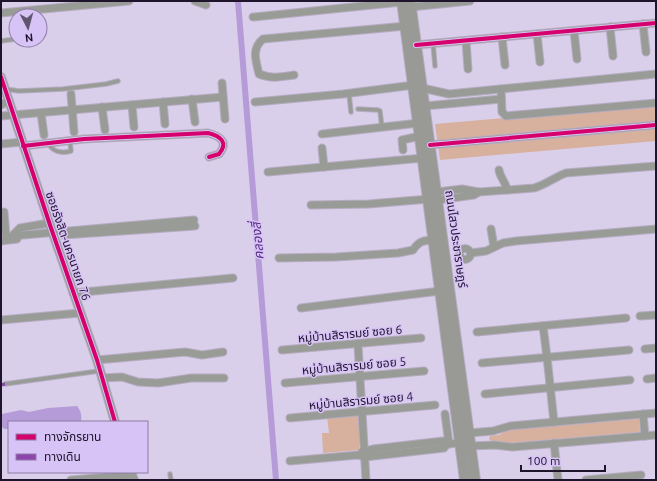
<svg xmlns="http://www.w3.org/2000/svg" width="657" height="481" font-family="Ubuntu,'Noto Sans Thai',sans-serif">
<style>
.green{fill:#d7b19e}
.water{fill:#b59bd7}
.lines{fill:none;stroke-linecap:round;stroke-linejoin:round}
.canal{stroke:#b59bd7;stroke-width:6}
.service-casing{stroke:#b5acc1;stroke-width:5.5}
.minor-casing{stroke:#b5acc1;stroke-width:9}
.tertiary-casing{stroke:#b5acc1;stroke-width:10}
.secondary-casing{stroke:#b5acc1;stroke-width:12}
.service{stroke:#999c96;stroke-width:3.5}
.minor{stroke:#999c96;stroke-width:7}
.tertiary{stroke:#999c96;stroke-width:8}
.secondary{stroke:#999996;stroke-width:10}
.quiet{stroke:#8e44ad;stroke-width:3;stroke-dasharray:6 3;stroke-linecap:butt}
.cycleway-casing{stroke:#d8c3f6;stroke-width:6}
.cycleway{stroke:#d6006c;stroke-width:4}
.labels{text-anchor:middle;stroke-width:3;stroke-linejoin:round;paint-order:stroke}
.street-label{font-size:12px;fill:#1e142b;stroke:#d8c3f6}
.water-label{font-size:13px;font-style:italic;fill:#552981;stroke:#d8c3f6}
</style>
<rect width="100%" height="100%" fill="#dacfea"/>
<g class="green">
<polygon points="656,105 656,141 440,160 435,124"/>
<path d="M354 413C364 421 360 439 359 450L323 453 322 433H329L327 416Z"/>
<polygon points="639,419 640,432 507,443 500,441 491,441 489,439 490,436 499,435 508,430"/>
</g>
<path class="water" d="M77 406C81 411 82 415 81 422H9V429H4L1 426 2 414 21 410 29 412 48 408Z"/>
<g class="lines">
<polyline class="canal" points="238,1 276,480"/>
<g class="service-casing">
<g id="service">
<polyline points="28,40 34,41"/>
<polyline points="1,41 16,39"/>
<polyline points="433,43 435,66"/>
<polyline points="5,89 19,91 63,89 106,84 118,81"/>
<polyline points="349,94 351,112"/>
<polyline points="358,109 378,110 380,111 382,128"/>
<path d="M48 143C53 152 61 154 71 151L70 141"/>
<polyline points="5,384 99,371"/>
<polyline points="170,474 171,480"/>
</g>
</g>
<g class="minor-casing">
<g id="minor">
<polyline points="195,1 206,5"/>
<polyline points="411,7 470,1"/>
<polyline points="1,13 129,1"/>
<polyline points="253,17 402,2"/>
<polyline points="643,24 646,52"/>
<polyline points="610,27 613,56"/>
<polyline points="574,31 577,59"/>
<polyline points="537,34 540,62"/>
<polyline points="502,37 505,65"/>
<polyline points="466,41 468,69"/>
<polyline points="416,45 656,23"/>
<path d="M294 75C281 77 271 79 259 74 256 61 251 49 263 39L406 26"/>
<polyline points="222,83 225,119"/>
<polyline points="422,88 449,94 656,74"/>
<polyline points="501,89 502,112 506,116 656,103"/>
<polyline points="71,94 74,132"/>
<polyline points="192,99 195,122"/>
<polyline points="163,102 165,124"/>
<polyline points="255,102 343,94 414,85"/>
<polyline points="1,105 8,101"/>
<polyline points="132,105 134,127"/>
<polyline points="425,106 501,99"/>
<polyline points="102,107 105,130"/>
<polyline points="41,113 44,135"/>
<polyline points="1,116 223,97"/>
<polyline points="322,134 419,123"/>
<polyline points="1,144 22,142"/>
<polyline points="430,145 656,125"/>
<path d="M23 146 84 139 208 133C220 136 229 142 219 154L209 157"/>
<polyline points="322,148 324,167"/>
<polyline points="403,150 402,140 420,136"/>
<path d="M499 170C500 178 506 182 507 190"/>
<polyline points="268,172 423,158"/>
<path d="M437 192 462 189 479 192 534 188C545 185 555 177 566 173L656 166"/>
<polyline points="438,200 474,195 479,192"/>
<polyline points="311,205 369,204 429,199"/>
<polyline points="4,212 6,236"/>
<polyline points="49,223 20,228 12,236 194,220"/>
<polyline points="491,229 494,247"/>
<polyline points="63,235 195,226"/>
<polyline points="1,241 17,239"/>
<circle cx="465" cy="254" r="5.5"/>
<polyline points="471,253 486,251 503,243 516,241 656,229"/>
<path d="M279 258 336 257 398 253 413 250C420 240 423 241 434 240"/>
<polyline points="73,293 233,278"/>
<polyline points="301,308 440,291"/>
<polyline points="640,316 656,315"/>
<polyline points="1,320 80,313"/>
<polyline points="543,326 547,357 554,422"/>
<polyline points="477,332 626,318"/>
<polyline points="358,345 366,480"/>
<polyline points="645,349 656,348"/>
<polyline points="282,350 421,338"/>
<polyline points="97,360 185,352 202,355 223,352"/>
<polyline points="482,363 629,350"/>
<polyline points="102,378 122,377 138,382 158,383 191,378 224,378"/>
<polyline points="647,379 656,378"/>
<polyline points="285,383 424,371"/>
<polyline points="485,394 630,380"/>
<polyline points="445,414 449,444"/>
<polyline points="643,414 645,436"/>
<polyline points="290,418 435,405"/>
<polyline points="469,433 493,431 510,426 656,413"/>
<polyline points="554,443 558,480"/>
<polyline points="470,446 495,445 512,447 656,435"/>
<polyline points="362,452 373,449 443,441 447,444"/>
<polyline points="290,461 358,455 365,457 444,448 447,444 460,443"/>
<polyline points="71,480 132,475"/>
<polyline points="586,480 641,475"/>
</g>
</g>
<g class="tertiary-casing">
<g id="tertiary">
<polyline points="1,77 50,225 97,360 115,422"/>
<polyline points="131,472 134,480"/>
</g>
</g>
<g class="secondary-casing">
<g id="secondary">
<polyline points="402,1 465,480"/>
<polyline points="410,1 475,480"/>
</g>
</g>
<use href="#service" class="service"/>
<use href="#minor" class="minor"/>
<use href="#tertiary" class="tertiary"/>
<use href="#secondary" class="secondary"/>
<polyline class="quiet" points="1,385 5,384"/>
<g class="cycleway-casing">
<g id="cycleway">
<polyline points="416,45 656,23"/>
<polyline points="1,77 50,225 97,360 115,422"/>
<polyline points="430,145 656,125"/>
<path d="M23 146 84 139 208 133C220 136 229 142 219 154L209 157"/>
</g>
</g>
<use href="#cycleway" class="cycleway"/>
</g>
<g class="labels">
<g class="street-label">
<text transform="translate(456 239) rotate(82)" y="4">ถนนไสวประชาราษฎร์</text>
<text transform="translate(68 246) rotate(71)" y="4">ซอยรังสิต-นครนายก 76</text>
<text transform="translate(350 334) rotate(-5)" y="4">หมู่บ้านสิรารมย์ ซอย 6</text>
<text transform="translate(354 366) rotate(-5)" y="4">หมู่บ้านสิรารมย์ ซอย 5</text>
<text transform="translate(361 401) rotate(-5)" y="4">หมู่บ้านสิรารมย์ ซอย 4</text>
</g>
<g class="water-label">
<text transform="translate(257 241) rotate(-95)" y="5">คลองสี่</text>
</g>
</g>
<rect width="657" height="481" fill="none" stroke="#1e142b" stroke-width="4"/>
<rect x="8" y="421" width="140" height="52" fill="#d8c3f6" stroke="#8e7da5"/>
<rect x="16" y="434" width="20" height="6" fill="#d6006c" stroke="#8e7da5"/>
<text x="44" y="441" font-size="12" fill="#1e142b">ทางจักรยาน</text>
<rect x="16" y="454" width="20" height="6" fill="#8e44ad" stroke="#8e7da5"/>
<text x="44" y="461" font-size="12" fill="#1e142b">ทางเดิน</text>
<g transform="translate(28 28) rotate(174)"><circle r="19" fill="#d8c3f6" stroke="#8e7da5"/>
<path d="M0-3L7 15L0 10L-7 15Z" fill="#60556e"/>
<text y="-6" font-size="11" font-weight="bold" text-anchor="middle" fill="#1e142b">N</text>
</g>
<path d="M521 465v6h84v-6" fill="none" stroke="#1e142b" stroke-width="2"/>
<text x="527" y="465" font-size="12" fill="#1e142b" stroke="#d8c3f6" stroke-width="3" paint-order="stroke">100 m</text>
</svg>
